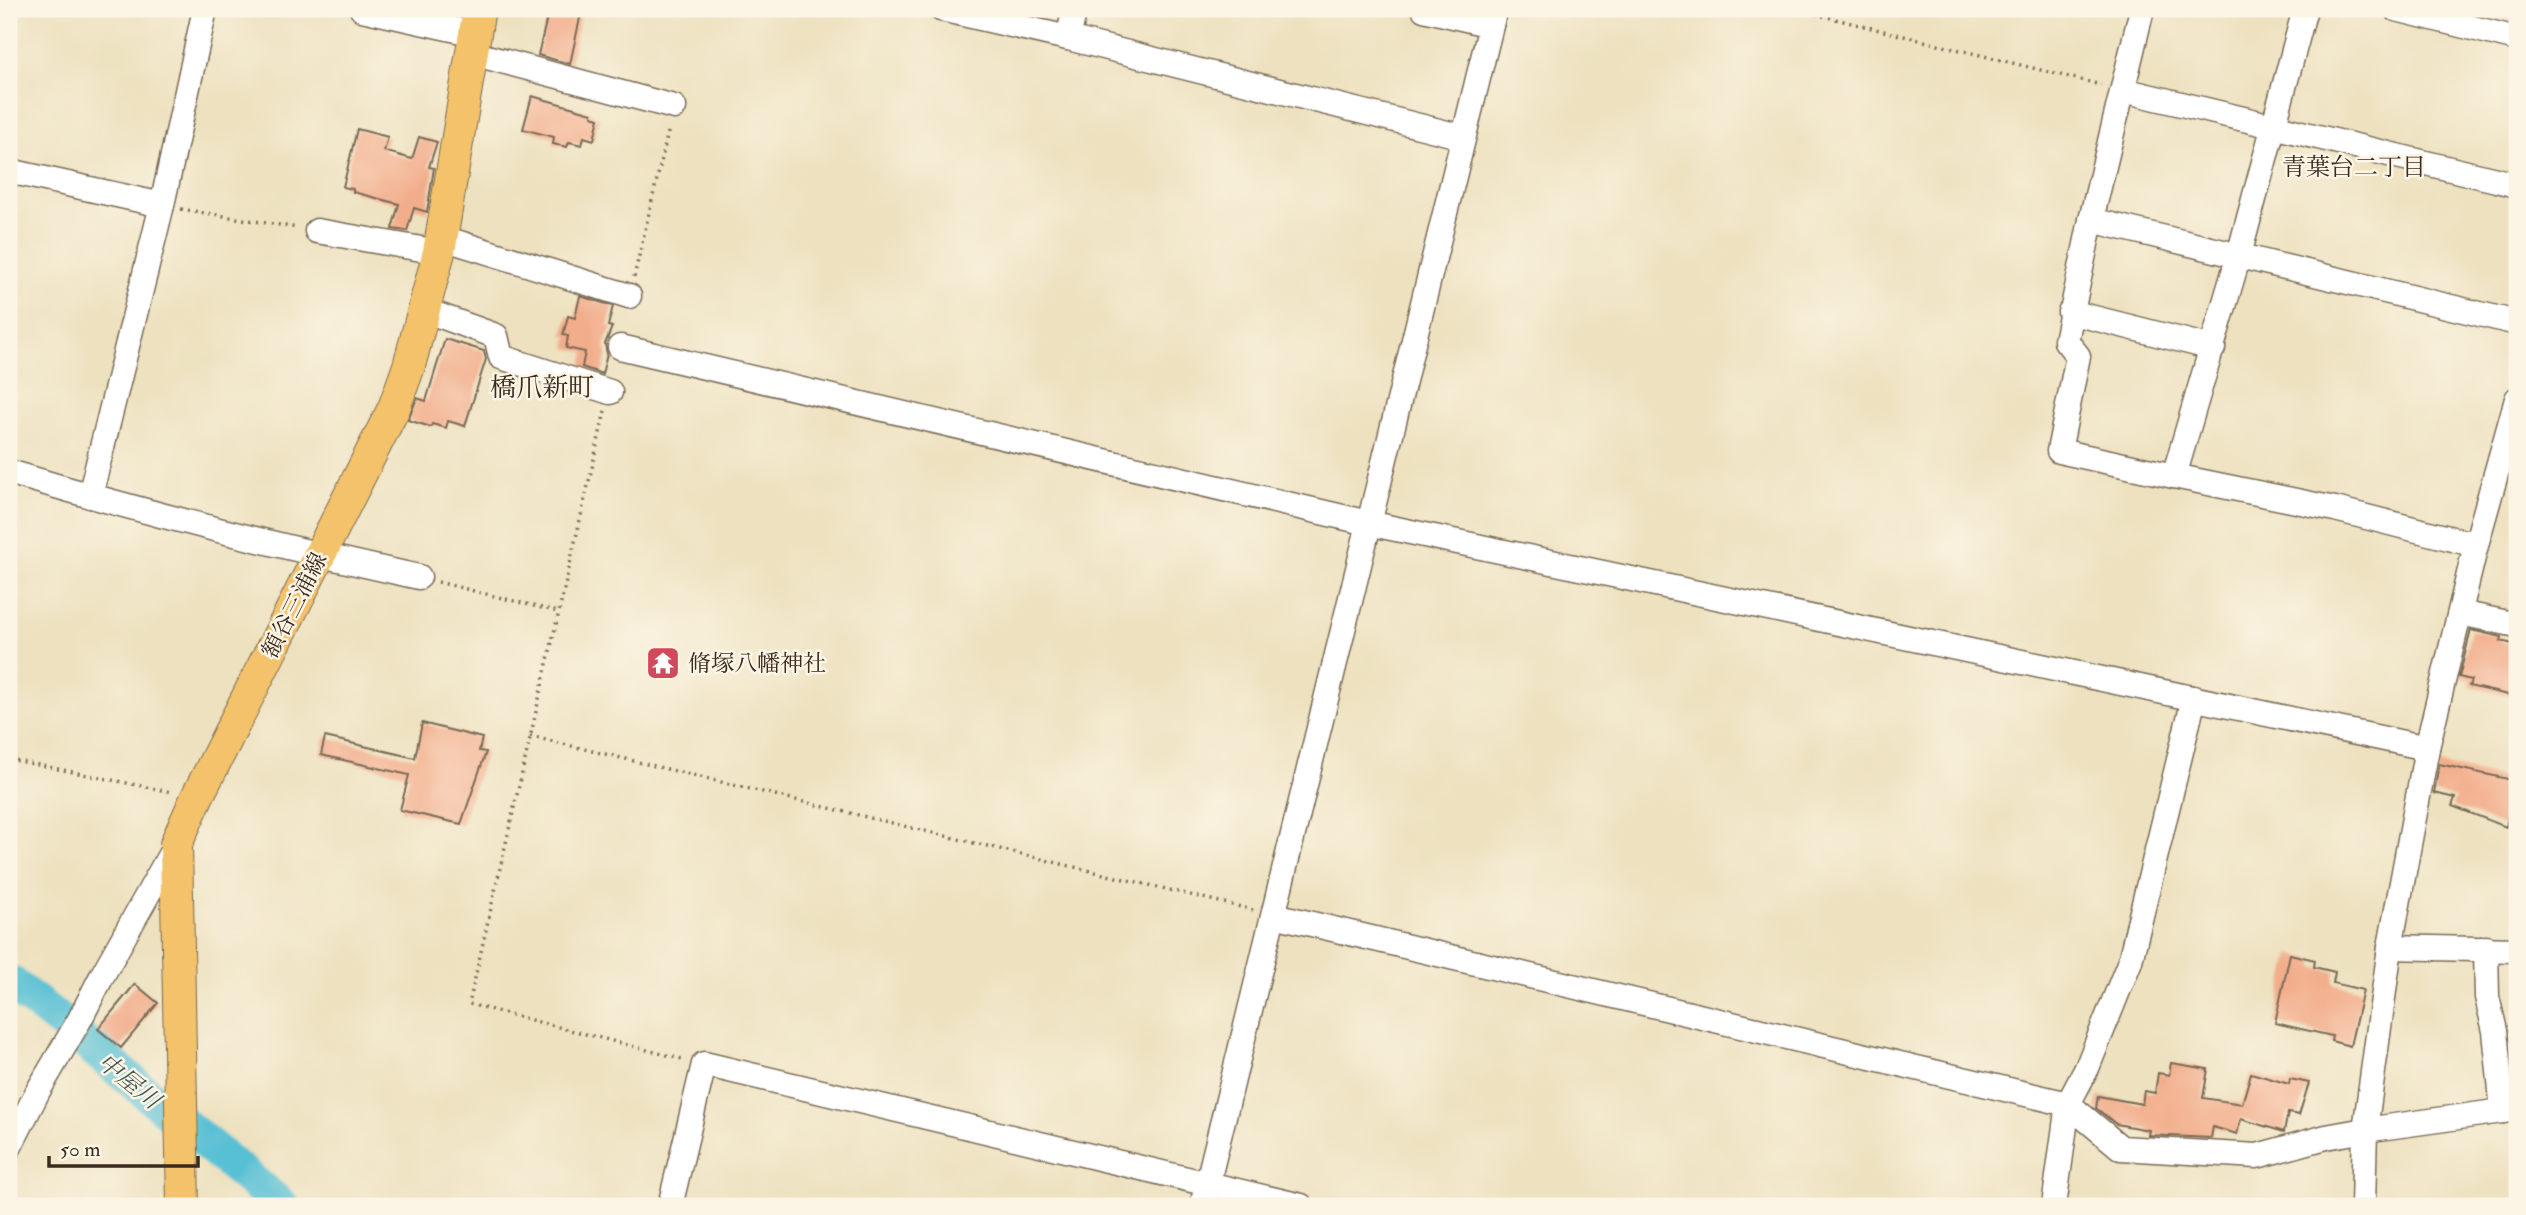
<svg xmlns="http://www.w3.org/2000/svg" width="2526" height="1215" font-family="'IM FELL Double Pica','Noto Serif JP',serif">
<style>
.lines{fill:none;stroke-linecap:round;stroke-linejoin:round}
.river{stroke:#58c0d4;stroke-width:35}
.building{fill:#f2ad8b}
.minor-casing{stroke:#796a56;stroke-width:27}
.major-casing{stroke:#796a56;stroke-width:34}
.path{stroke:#796a56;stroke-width:3.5;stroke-dasharray:2 5;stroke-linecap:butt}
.minor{stroke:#fff;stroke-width:24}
.major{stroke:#f3c26a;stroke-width:32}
.labels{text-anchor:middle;stroke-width:5;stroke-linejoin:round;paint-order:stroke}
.street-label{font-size:23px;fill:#3b2a1e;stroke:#fcf5e5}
.poi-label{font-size:23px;fill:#3b2a1e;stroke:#fcf5e5;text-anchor:start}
.neighbourhood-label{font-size:24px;fill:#3b2a1e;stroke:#fcf5e5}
.water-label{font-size:24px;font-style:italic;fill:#445755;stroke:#fcf5e5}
.quarter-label{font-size:26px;fill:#3b2a1e;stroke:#fcf5e5}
</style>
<rect width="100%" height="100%" fill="#fcf5e5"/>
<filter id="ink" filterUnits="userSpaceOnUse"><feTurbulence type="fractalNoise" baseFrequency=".0143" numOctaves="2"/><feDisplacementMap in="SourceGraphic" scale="14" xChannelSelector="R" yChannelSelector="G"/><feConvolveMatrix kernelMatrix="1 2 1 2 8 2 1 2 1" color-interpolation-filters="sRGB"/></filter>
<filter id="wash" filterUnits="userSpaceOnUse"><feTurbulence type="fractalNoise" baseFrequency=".00686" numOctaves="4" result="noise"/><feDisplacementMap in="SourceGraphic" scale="28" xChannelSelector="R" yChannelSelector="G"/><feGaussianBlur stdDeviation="1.57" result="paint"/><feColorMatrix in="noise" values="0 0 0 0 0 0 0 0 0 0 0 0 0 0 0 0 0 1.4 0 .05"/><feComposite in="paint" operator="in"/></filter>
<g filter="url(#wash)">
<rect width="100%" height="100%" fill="#ede1bf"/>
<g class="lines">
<polyline class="river" points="9,982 55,1017 282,1206"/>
</g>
<g id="blocks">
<g class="building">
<polygon points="549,9 582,9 570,64 538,55"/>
<polygon points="532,96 592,113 592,116 599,118 594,140 584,137 582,145 569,142 567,147 553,144 554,137 523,129"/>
<polygon points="357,129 388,137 384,151 412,159 419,137 437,142 429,167 434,168 427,212 414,208 407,231 392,229 399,204 353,192 353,189 343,187"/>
<polygon points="580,296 613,306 608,326 612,327 605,344 607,354 602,374 582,367 585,352 566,348 568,336 563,335 568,316 575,318"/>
<polygon points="445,339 484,351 486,359 465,426 448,421 446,428 432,424 431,427 408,420 417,398 426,401"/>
<polygon points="2471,630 2502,637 2501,641 2517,645 2517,697 2469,686 2471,680 2459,677"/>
<polygon points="422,723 482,738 479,751 486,752 461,824 400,810 409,775 321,755 325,737 415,758"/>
<polygon points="2439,764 2517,781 2506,827 2452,806 2455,798 2434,793"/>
<polygon points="2290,954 2315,960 2314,967 2335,972 2333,983 2363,990 2350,1046 2331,1041 2332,1036 2275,1023"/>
<polygon points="135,984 158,1003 121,1048 98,1029"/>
<polygon points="2171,1063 2208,1069 2203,1098 2242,1104 2251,1073 2289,1084 2290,1079 2309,1083 2299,1115 2288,1113 2284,1132 2241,1119 2237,1134 2213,1127 2211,1138 2148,1135 2149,1130 2116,1124 2096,1108 2098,1096 2142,1104 2144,1091 2155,1093 2158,1073 2169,1075"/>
</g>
</g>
</g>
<g filter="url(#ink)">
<use href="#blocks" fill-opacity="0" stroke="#796a56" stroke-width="2"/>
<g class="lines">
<g class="minor-casing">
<g id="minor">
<polyline points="362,9 475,34"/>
<polyline points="941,9 1068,38"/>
<polyline points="1075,9 1068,38 1463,137"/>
<polyline points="1424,9 1491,25"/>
<polyline points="2142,9 2091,220 2517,323"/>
<polyline points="2305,9 2239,255 2174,476 2335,509 2476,545"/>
<polyline points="2396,9 2517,39"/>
<polyline points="472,53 674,107"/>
<polyline points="2123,90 2517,185"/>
<polyline points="9,171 162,205"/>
<polyline points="2091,220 2066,341 2078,356 2059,451 2174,476"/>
<polyline points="317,231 439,252"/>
<polyline points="440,237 629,296"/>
<polyline points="424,310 496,336 501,357 610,392"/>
<polyline points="2070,312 2213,348"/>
<polyline points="620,347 1368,523 2427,748"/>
<path d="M9 472C144 513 281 547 419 577"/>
<polyline points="90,496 162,205 205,9"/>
<polyline points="2460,613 2517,625"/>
<polyline points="1274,915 2068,1104 2121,1148 2257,1156 2326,1137 2365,1130 2517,1109"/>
<polyline points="2390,947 2517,950"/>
<polyline points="2486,948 2487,997 2495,1031 2503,1111"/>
<polyline points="9,1148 38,1091 80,1019 103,974 176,844"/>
<polyline points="670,1206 704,1064 1301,1206"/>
<polyline points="1202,1206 1495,9"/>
<polyline points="2054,1206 2068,1104 2087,1068 2130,961 2194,698"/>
<polyline points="2363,1206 2365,1130 2390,947 2427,748 2476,545 2517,399"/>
</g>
</g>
<g class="major-casing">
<polyline id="major" points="183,1206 176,844 197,797 394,408 409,366 439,252 479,9"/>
</g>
<g class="path">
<polyline points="1795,9 2101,85"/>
<polyline points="181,209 298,228"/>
<polyline points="634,277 669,128"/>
<polyline points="605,411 469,1004 682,1059"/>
<polyline points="438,582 558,612"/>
<polyline points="530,736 1253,910"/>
<polyline points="9,759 171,792"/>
</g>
<use href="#minor" class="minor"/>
<use href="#major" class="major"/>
</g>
</g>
<defs>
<g id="temple-square" transform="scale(1.75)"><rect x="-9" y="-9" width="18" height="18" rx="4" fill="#d1495b" stroke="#fcf5e5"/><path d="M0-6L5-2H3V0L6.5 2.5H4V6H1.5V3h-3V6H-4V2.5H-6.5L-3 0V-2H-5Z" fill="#fff"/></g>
</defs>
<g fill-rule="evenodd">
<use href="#temple-square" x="663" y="663"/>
</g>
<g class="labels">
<g class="street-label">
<text transform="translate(294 605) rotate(-63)" y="8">額谷三浦線</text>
</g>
<g class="poi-label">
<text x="688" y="671">脩塚八幡神社</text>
</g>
<g class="neighbourhood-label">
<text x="2354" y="175">青葉台二丁目</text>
</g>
<g class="water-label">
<text transform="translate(129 1081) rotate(39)" y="8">中屋川</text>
</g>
<g class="quarter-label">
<text x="542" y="396">橋爪新町</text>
</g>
</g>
<rect width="2526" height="1215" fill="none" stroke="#fcf5e5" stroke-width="35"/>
<path d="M49 1156v10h149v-10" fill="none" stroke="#3b2a1e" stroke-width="3.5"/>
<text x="60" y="1156" font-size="21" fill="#3b2a1e" stroke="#fcf5e5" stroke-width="5" paint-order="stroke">50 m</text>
</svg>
